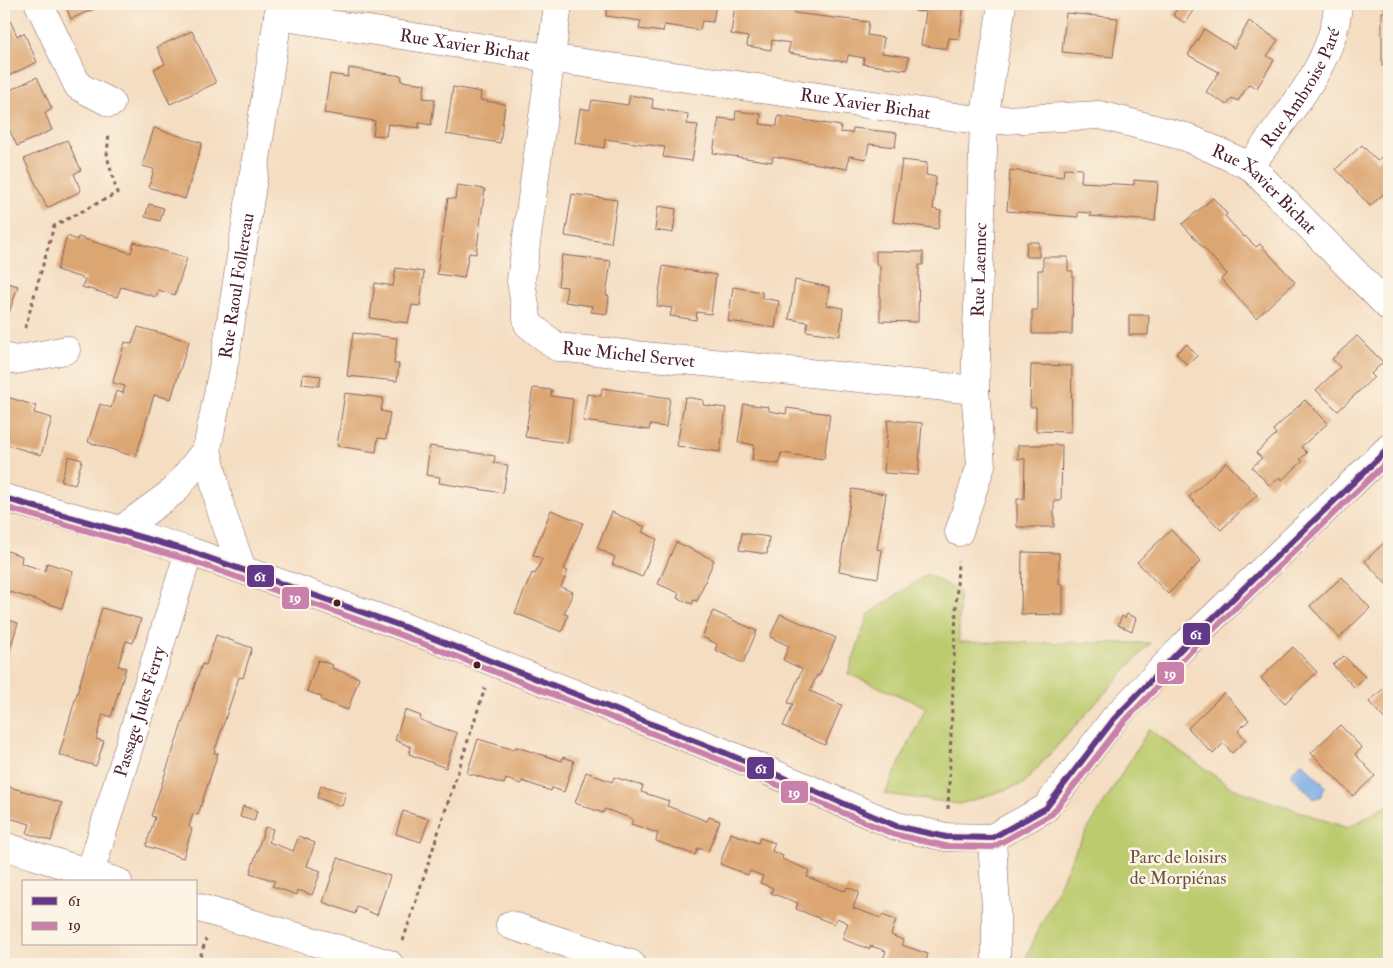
<svg xmlns="http://www.w3.org/2000/svg" width="1393" height="968" font-family="'IM FELL Double Pica',serif">
<style>
.green{fill:#bccb6e;stroke:#83754c}
.water{fill:#78aae3;stroke:#616487}
.building{fill:#dca672}
.lines{fill:none;stroke-linecap:round;stroke-linejoin:round}
.minor-casing{stroke:#866260;stroke-width:29}
.path{stroke:#866260;stroke-width:3;stroke-dasharray:4 4;stroke-linecap:butt}
.minor{stroke:#fff;stroke-width:28}
.bus-1-casing{stroke:#fcf5e5;stroke-width:10}
.bus-2-casing{stroke:#fcf5e5;stroke-width:10}
.bus-1{stroke:#623888;stroke-width:6}
.bus-2{stroke:#c980ab;stroke-width:6}
.bus-dot{fill:#4a1f2b;stroke:#fcf5e5;stroke-width:2}
.labels{text-anchor:middle;stroke-width:5;stroke-linejoin:round;paint-order:stroke}
.street-label{font-size:18px;fill:#4a1f2b;stroke:#fcf5e5}
.park-label{font-size:18px;fill:#6c533f;stroke:#fcf5e5}
.line-badge{stroke:#fcf5e5;stroke-width:2}
.badge-label{font-size:14px;text-anchor:middle;font-weight:bold;fill:#fff}
</style>
<rect width="100%" height="100%" fill="#fcf5e5"/>
<filter id="ink" filterUnits="userSpaceOnUse"><feTurbulence type="fractalNoise" baseFrequency=".02" numOctaves="2"/><feDisplacementMap in="SourceGraphic" scale="10" xChannelSelector="R" yChannelSelector="G"/><feConvolveMatrix kernelMatrix="1 2 1 2 8 2 1 2 1" color-interpolation-filters="sRGB"/></filter>
<filter id="wash" filterUnits="userSpaceOnUse"><feTurbulence type="fractalNoise" baseFrequency=".0096" numOctaves="4" result="noise"/><feDisplacementMap in="SourceGraphic" scale="20" xChannelSelector="R" yChannelSelector="G"/><feGaussianBlur stdDeviation="1.12" result="paint"/><feColorMatrix in="noise" values="0 0 0 0 0 0 0 0 0 0 0 0 0 0 0 0 0 1.4 0 .05"/><feComposite in="paint" operator="in"/></filter>
<g filter="url(#wash)">
<rect width="100%" height="100%" fill="#f4ddc1"/>
<g class="green">
<polygon points="927,574 959,592 959,642 1150,643 1023,784 960,804 885,794 926,707 848,674 868,615"/>
<polygon points="1149,729 1232,788 1347,828 1389,805 1389,964 1023,964 1077,847"/>
</g>
<polygon class="water" points="1302,762 1326,787 1323,790 1322,796 1314,799 1290,774"/>
<g id="blocks">
<g class="building">
<polygon points="65,4 105,4 71,19"/>
<polygon points="597,4 716,4 713,22 702,21 700,30 664,25 663,32 639,29 641,21 606,16 607,7"/>
<polygon points="735,4 777,4 795,7 794,13 869,22 867,35 884,38 882,53 909,57 907,70 863,64 864,58 848,55 847,62 788,53 790,43 772,40 771,50 747,46 748,37 731,34"/>
<polygon points="916,4 964,5 959,39 949,38 947,49 921,45 926,12 915,11"/>
<polygon points="1180,4 1190,4 1195,7 1185,23 1173,15"/>
<polygon points="4,7 17,36 24,33 37,62 4,78"/>
<rect x="1382" y="12" width="7" height="54"/>
<polygon points="1066,13 1118,18 1113,57 1062,52"/>
<polygon points="1249,21 1278,40 1267,56 1274,60 1257,88 1249,84 1238,101 1232,98 1227,105 1206,92 1219,72 1188,55 1204,29 1234,48"/>
<polygon points="192,31 216,83 170,104 154,69 165,64 157,47"/>
<polygon points="349,68 402,76 401,81 425,84 423,98 435,99 431,125 419,123 419,128 388,124 386,136 373,135 375,121 324,113 330,74 348,77"/>
<polygon points="37,77 52,109 45,113 52,130 17,146 4,118 4,93"/>
<polygon points="453,87 481,92 480,100 505,104 500,143 446,134"/>
<polygon points="630,95 653,99 652,108 688,114 687,124 698,125 692,161 663,157 665,147 605,139 604,148 575,143 580,108 590,110 592,100 628,105"/>
<polygon points="736,111 761,114 760,124 777,126 778,116 841,126 840,132 852,133 853,128 897,133 895,147 869,144 866,159 849,156 847,169 773,156 772,162 713,153 719,118 735,120"/>
<polygon points="154,128 202,143 185,199 149,187 154,169 142,166"/>
<polygon points="67,140 81,170 74,174 81,191 47,208 24,159"/>
<polygon points="1362,145 1377,161 1389,150 1389,189 1370,206 1336,169"/>
<polygon points="902,160 927,163 926,175 936,177 933,209 941,211 938,229 893,222"/>
<polygon points="1064,168 1082,169 1081,182 1134,185 1134,180 1158,182 1155,221 1090,216 1091,213 1078,212 1078,217 1007,211 1010,170 1063,177"/>
<polygon points="457,185 485,189 476,254 469,253 464,278 437,274 448,198 455,199"/>
<polygon points="572,194 617,200 611,243 565,236"/>
<polygon points="1213,198 1227,214 1225,216 1244,237 1245,236 1256,247 1260,244 1295,282 1256,318 1221,279 1227,274 1182,224"/>
<polygon points="149,204 164,208 160,221 145,217"/>
<polygon points="658,206 676,209 673,233 655,230"/>
<polygon points="67,236 77,240 78,237 131,253 134,242 187,258 175,295 158,290 156,297 121,287 117,297 82,287 85,279 57,270"/>
<polygon points="1027,242 1039,242 1039,257 1026,257"/>
<polygon points="876,251 923,252 923,265 919,265 918,322 880,321 880,265 876,265"/>
<polygon points="562,255 611,261 606,295 609,296 607,314 591,312 592,306 565,302 567,287 558,286"/>
<polygon points="1043,257 1068,257 1068,271 1073,271 1072,334 1032,334 1032,310 1038,310 1038,270 1043,270"/>
<polygon points="663,266 716,275 711,314 697,312 696,320 670,316 672,308 657,306"/>
<polygon points="396,268 424,272 420,306 412,305 408,323 370,318 375,283 393,286"/>
<polygon points="795,280 829,287 827,305 843,308 840,336 806,331 808,322 789,319"/>
<polygon points="4,282 18,286 6,322 4,321"/>
<polygon points="733,287 762,292 762,298 779,301 775,328 728,321"/>
<polygon points="1129,315 1149,315 1148,335 1129,335"/>
<polygon points="138,327 189,341 171,399 154,395 136,457 88,442 100,404 111,408 116,391 123,393 125,386 113,383 114,377 125,342 132,344"/>
<polygon points="353,333 397,338 394,364 399,364 397,381 347,376"/>
<polygon points="1357,336 1383,362 1371,374 1374,377 1338,411 1316,390 1340,367 1332,359"/>
<polygon points="1187,344 1197,356 1187,365 1176,353"/>
<polygon points="1031,365 1072,366 1071,432 1036,431 1036,407 1030,407"/>
<polygon points="303,374 321,376 319,386 302,384"/>
<polygon points="533,388 552,390 551,396 573,399 568,443 525,437"/>
<polygon points="602,388 670,398 666,427 650,425 649,430 583,421 587,394 601,396"/>
<polygon points="345,393 383,398 381,411 390,413 386,439 378,438 376,452 337,446"/>
<polygon points="4,396 36,406 34,413 52,418 41,455 4,444"/>
<polygon points="685,397 703,400 703,405 726,408 720,452 677,446"/>
<polygon points="1305,400 1328,423 1301,447 1307,453 1300,459 1303,461 1282,480 1280,477 1270,486 1252,467 1262,458 1256,453 1276,434 1273,430"/>
<polygon points="744,404 769,407 769,411 786,414 787,408 830,414 824,459 781,453 779,464 752,460 754,445 738,442"/>
<polygon points="888,420 922,423 918,475 884,473"/>
<polygon points="1018,445 1062,445 1061,501 1054,501 1054,527 1017,527 1017,499 1024,499 1025,459 1018,459"/>
<polygon points="430,446 495,456 494,463 508,465 503,493 439,483 440,477 426,475"/>
<polygon points="69,456 82,460 75,485 61,481"/>
<polygon points="1226,462 1257,495 1221,530 1189,497"/>
<polygon points="852,489 886,494 877,549 882,550 878,578 839,571"/>
<polygon points="551,510 583,523 564,569 568,571 561,587 573,592 564,614 568,615 562,632 515,613 532,573 535,574 542,559 533,555"/>
<polygon points="612,512 645,527 642,532 657,539 642,577 612,564 615,557 597,548"/>
<polygon points="1171,530 1201,561 1168,594 1137,562"/>
<polygon points="742,533 769,537 767,554 739,550"/>
<polygon points="1389,538 1389,587 1365,561"/>
<polygon points="676,542 714,560 697,601 694,600 692,604 677,598 679,593 658,584"/>
<polygon points="4,550 22,556 21,563 45,571 47,563 73,571 62,608 4,590"/>
<polygon points="1022,552 1059,553 1059,584 1063,584 1063,615 1021,614"/>
<polygon points="1342,577 1370,608 1339,638 1310,606"/>
<polygon points="102,608 141,619 133,643 126,641 122,653 118,666 126,668 111,717 103,714 96,739 104,741 96,766 59,755"/>
<polygon points="713,611 757,631 743,663 715,650 717,644 702,637"/>
<polygon points="780,614 836,638 819,676 817,675 810,691 842,705 825,745 783,726 793,704 788,703 802,669 783,660 789,646 770,637"/>
<polygon points="1127,614 1136,618 1132,631 1118,625 1122,616 1125,618"/>
<polygon points="4,618 18,623 4,668"/>
<polygon points="216,635 252,648 243,678 239,677 214,753 218,753 198,815 193,814 189,827 192,829 183,858 146,846 155,817 151,816 202,664 206,665"/>
<polygon points="1293,647 1317,672 1285,703 1261,678"/>
<polygon points="1344,656 1365,677 1354,687 1333,665"/>
<polygon points="318,660 333,665 332,668 359,678 348,710 321,700 322,697 307,691"/>
<polygon points="1389,683 1389,724 1369,702"/>
<polygon points="1224,693 1249,720 1238,731 1246,740 1232,753 1224,743 1213,754 1188,728"/>
<polygon points="405,710 421,716 420,720 457,733 446,768 409,754 411,747 395,740"/>
<polygon points="1340,725 1362,748 1355,754 1375,776 1353,796 1311,753"/>
<polygon points="478,739 515,750 516,747 562,761 563,757 574,761 564,792 552,788 551,791 522,781 521,784 506,779 504,784 467,773"/>
<polygon points="586,772 612,782 614,777 643,786 641,792 669,801 667,806 707,821 709,817 720,821 708,852 698,848 695,855 656,841 658,833 631,824 633,819 605,809 603,813 575,803"/>
<polygon points="4,785 62,803 51,841 27,833 30,824 6,817 4,824"/>
<polygon points="321,785 346,793 342,806 317,798"/>
<polygon points="243,806 257,811 254,821 240,817"/>
<polygon points="403,811 429,819 421,842 396,834"/>
<polygon points="265,827 273,829 269,842 293,851 299,836 315,843 307,866 321,871 312,895 298,890 297,895 272,886 275,881 250,873"/>
<polygon points="731,833 758,843 760,838 775,843 772,851 783,856 782,859 809,870 807,877 845,891 847,887 859,892 853,908 881,918 882,915 896,920 891,935 903,940 902,945 928,954 925,964 881,964 886,951 871,946 869,949 842,939 848,923 837,918 834,924 796,909 798,903 771,893 773,888 760,883 763,876 750,871 748,875 720,864"/>
<polygon points="338,858 390,876 377,915 357,907 355,914 323,902"/>
</g>
</g>
</g>
<g filter="url(#ink)">
<use href="#blocks" fill-opacity="0" stroke="#866260" stroke-width="1"/>
<g class="lines">
<g class="minor-casing">
<g id="minor">
<polyline points="39,4 78,86 111,103"/>
<path id="s1" d="M558 4 521 281 528 324 557 347 975 390"/>
<path id="s2" d="M278 16 549 58 984 121 1100 115 1186 137 1250 166 1389 307"/>
<path id="s3" d="M1250 166C1283 119 1335 63 1338 4"/>
<polyline points="4,357 16,360 66,350"/>
<polyline points="207,449 221,510 242,569"/>
<polyline points="4,498 121,530 189,551 404,627 723,752 896,826 946,837 992,838 1046,808 1114,719 1186,644 1389,448"/>
<path id="s4" d="M121 530 174 491 207 449 226 353 280 4"/>
<path id="s5" d="M959 532 981 465 975 390 984 121 1002 4"/>
<polyline points="992,838 996,909 996,964"/>
<polyline points="4,846 118,882"/>
<path id="s6" d="M90 873 189 551"/>
<polyline points="196,907 389,964"/>
<polyline points="510,925 631,964"/>
</g>
</g>
<g class="path">
<polyline points="25,328 54,226 117,193 107,156 109,132"/>
<polyline points="948,809 958,561"/>
<polyline points="403,941 485,688"/>
<polyline points="198,964 206,939"/>
</g>
<use href="#minor" class="minor"/>
<g class="bus-1-casing">
<polyline id="bus-1" points="4,498 189,551 404,627 723,752 896,826 946,837 992,838 1046,808 1114,719 1186,644 1389,448"/>
</g>
<g class="bus-2-casing">
<polyline id="bus-2" points="4,507 186,559 401,635 720,760 893,834 945,846 993,847 1052,814 1121,725 1192,650 1389,460"/>
</g>
<use href="#bus-1" class="bus-1"/>
<use href="#bus-2" class="bus-2"/>
</g>
</g>
<g class="bus-dot">
<circle cx="337" cy="603" r="4.5"/>
<circle cx="477" cy="665" r="4.5"/>
</g>
<g class="labels">
<g class="street-label">
<text dy="6" stroke="none"><textPath href="#s2" startOffset="189">Rue Xavier Bichat</textPath></text>
<text dy="6" stroke="none"><textPath href="#s3" startOffset="94">Rue Ambroise Paré</textPath></text>
<text dy="6" stroke="none"><textPath href="#s2" startOffset="594">Rue Xavier Bichat</textPath></text>
<text dy="6" stroke="none"><textPath href="#s2" startOffset="1014">Rue Xavier Bichat</textPath></text>
<text dy="6" stroke="none"><textPath href="#s5" startOffset="266">Rue Laennec</textPath></text>
<text dy="6" stroke="none"><textPath href="#s4" startOffset="285">Rue Raoul Follereau</textPath></text>
<text dy="6" stroke="none"><textPath href="#s1" startOffset="432">Rue Michel Servet</textPath></text>
<text dy="6" stroke="none"><textPath href="#s6" startOffset="169">Passage Jules Ferry</textPath></text>
</g>
<g class="park-label">
<text x="1178" y="863">Parc de loisirs<tspan x="1178" dy="21">de Morpiénas</tspan></text>
</g>
</g>
<g class="line-badge">
<rect x="246" y="564" width="29" height="24" rx="5" fill="#623888"/>
<rect x="281" y="586" width="29" height="24" rx="5" fill="#c980ab"/>
<rect x="1182" y="622" width="29" height="24" rx="5" fill="#623888"/>
<rect x="1156" y="661" width="29" height="24" rx="5" fill="#c980ab"/>
<rect x="746" y="756" width="29" height="24" rx="5" fill="#623888"/>
<rect x="780" y="780" width="29" height="24" rx="5" fill="#c980ab"/>
</g>
<g class="badge-label">
<text x="260" y="581">61</text>
<text x="295" y="602">19</text>
<text x="1196" y="639">61</text>
<text x="1170" y="678">19</text>
<text x="761" y="773">61</text>
<text x="794" y="797">19</text>
</g>
<rect width="1393" height="968" fill="none" stroke="#fcf5e5" stroke-width="20"/>
<rect x="22" y="880" width="175" height="65" fill="#fcf5e5" stroke="#b59f9b"/>
<rect x="32" y="897" width="25" height="8" fill="#623888" stroke="#b59f9b"/>
<text x="68" y="906" font-size="15" fill="#4a1f2b">61</text>
<rect x="32" y="922" width="25" height="8" fill="#c980ab" stroke="#b59f9b"/>
<text x="68" y="930" font-size="15" fill="#4a1f2b">19</text>
</svg>
